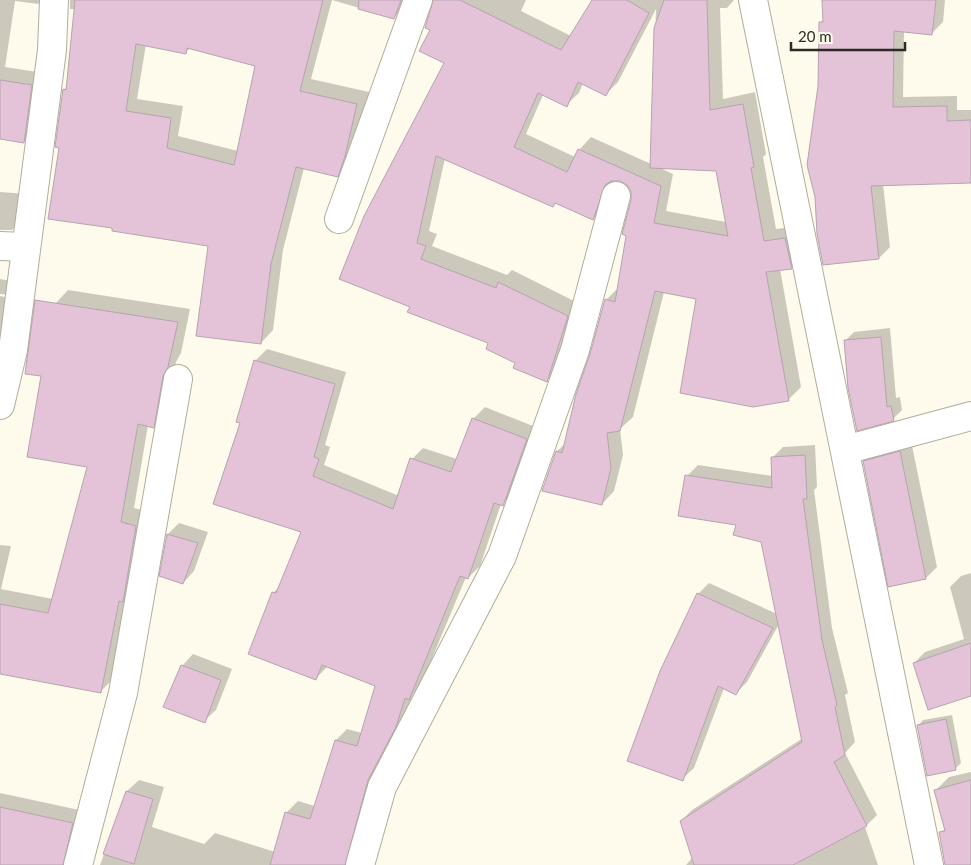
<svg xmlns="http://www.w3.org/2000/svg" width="971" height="865" font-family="Lato,sans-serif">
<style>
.shadow{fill:#0003;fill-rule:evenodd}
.building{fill:#e4c3d8;stroke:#b5a4af;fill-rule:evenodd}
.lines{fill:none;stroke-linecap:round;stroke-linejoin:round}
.minor-casing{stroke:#b1ad9c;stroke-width:30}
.minor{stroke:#fff;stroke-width:28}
</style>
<rect width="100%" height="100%" fill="#fffbec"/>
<g class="shadow">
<polygon points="0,0 42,0 38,4 15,1 5,67 44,73 36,129 24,141 0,138"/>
<path d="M70 0H332L311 79 369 92 357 142 350 163 337 175 304 168 283 250 273 330 261 343 209 245 114 227 61 147 64 90 67 86 75 9H70ZM146 44 185 53 190 48 257 65 238 151 178 136 183 106 137 99Z"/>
<polygon points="332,0 409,0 394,18"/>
<path d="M434 0H526L521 11 571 36 594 0H734L727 8H720L723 99 755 92 766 154 763 157 776 229 798 226 804 255 791 268 780 269 801 387 789 399 753 406 697 298 664 292 633 417 620 429 623 455 614 491 602 504 557 451 566 443 606 300 619 287 632 200V191L628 184 621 180H614L605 207 593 219 557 202 553 206 445 158 429 231 437 234 432 246 507 275 512 270 580 304 559 368 547 380 490 342 411 306 341 278 446 63 432 29ZM656 9 651 164 591 137 579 150 575 157 526 134 543 95 566 105 579 93 583 83 606 94 618 82ZM658 167 718 170 726 222 666 211 673 174Z"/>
<polygon points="824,0 945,0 943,22 932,33 904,31 903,97 957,96 957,110 971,110 971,182 883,184 890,247 879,258 819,86 821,22 824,19"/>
<polygon points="0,192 28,194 25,217 12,230 0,230"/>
<polygon points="0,279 17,282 0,357 0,296 10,298 11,295 0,294"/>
<polygon points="68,290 190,309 181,353 176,362 167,413 153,426 148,425 134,508 149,512 114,678 100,692 0,673 0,545 11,546 1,589 53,599 89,466 55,304"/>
<polygon points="890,328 896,398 900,397 902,410 893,419 845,341 854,332"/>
<polygon points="267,349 346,372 325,445 330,447 324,465 399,496 412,459 423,448 457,459 473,419 485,407 538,428 514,493 501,504 480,566 468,578 466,577 420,687 413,694 355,865 100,865 127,791 139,780 164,787 152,827 204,844 215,833 275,852 286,813 298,801 315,806 336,740 347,729 362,733 377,685 328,666 316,678 250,653 274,592 280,586 302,531 242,422 255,361"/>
<polygon points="911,441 937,567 926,578 864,462 875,450"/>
<polygon points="815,445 817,487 814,490 832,628 848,693 845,695 855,742 845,753 877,815 865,827 878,865 686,865 692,858 681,821 692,810 803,738 779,624 747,682 736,693 724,688 694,768 682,779 698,594 709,583 777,614 762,541 737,524 687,476 698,465 773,476 772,458 783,447"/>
<polygon points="179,523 208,532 194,571 183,583 161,575 168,534"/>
<polygon points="971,573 971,694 914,663 925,652 964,639 950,587 961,576"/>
<polygon points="193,654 232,669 216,710 204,721 182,666"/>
<polygon points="952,715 961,763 955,769 918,726 923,720"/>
<polygon points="971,772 971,865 947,865 940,833 946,828 936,790 949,777"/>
<polygon points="0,793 84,811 76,865 0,865"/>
</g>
<g class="building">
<path d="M75 0H323L300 91 357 104 345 156 338 177 296 167 271 264 261 344 196 336 208 246 112 231V228L48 219 59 148 55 147 63 89 66 90ZM136 44 186 54 187 48 255 66 234 165 167 148 171 118 126 111Z"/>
<polygon points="359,0 401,0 394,19 358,9"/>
<polygon points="433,0 460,0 561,50 592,0 627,0 649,13 606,96 578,82 567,107 538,93 514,147 567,172 578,149 661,186 654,223 728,236 716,171 650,168 654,28 664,0 707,0 710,110 743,104 754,167 751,168 764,241 785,238 792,269 766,272 789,401 753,407 680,393 696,299 655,291 620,431 607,433 611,468 602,505 542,491 556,451 562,453 576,394 590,354 605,299 615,302 626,236 622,234 631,200 631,191 627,185 620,181 611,181 605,185 593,220 555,203 553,207 436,156 417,243 426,246 421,259 496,288 498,282 568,316 547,382 513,368 515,363 486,349 488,343 407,312 410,307 339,279 364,216 444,63 419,51 430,30 425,28"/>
<polygon points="822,0 936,0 932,35 894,31 893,107 947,106 947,121 971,120 971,183 871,186 879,259 823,265 817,234 815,197 807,165 818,86 819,22 823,22"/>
<polygon points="0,80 32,85 24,143 0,139"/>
<polygon points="35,300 178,322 168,367 163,376 154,428 138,424 121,522 136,526 123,602 119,601 101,693 0,674 0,604 48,613 87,467 27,457 41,376 25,374"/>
<polygon points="881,337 887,407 891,406 894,421 857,431 848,388 844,340"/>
<polygon points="254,360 335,384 314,457 319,459 313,476 393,509 410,458 451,472 472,418 527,439 503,506 494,503 468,579 460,576 409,700 405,698 396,727 368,780 345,865 270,865 285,812 310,819 335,740 357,746 375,686 322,665 316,680 248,654 272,592 276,593 301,532 213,504 240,423 236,422"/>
<polygon points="900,451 926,579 888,587 863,461"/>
<polygon points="805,455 807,499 803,499 822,640 837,705 835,707 845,755 834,762 867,826 793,865 694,865 680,821 802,742 761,542 733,535 736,525 678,516 685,475 772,488 771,457"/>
<polygon points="167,534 198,543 183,584 159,576"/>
<polygon points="697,593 773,628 736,695 718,686 683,781 627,761 660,671"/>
<polygon points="971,643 971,696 928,710 913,663"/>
<polygon points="181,665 221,680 205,723 163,707"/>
<polygon points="946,719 956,770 927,776 917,725"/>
<polygon points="971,780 971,865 945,865 939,832 945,831 934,790"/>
<polygon points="126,791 153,799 134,864 103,854"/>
<polygon points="0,807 73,823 63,865 0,865"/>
</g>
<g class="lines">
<g class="minor-casing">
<g id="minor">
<polyline points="753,0 929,865"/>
<polyline points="339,219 418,0"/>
<polyline points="0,246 26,247"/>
<polyline points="0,405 13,350 52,50 54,0"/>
<polyline points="845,450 971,416"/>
<polyline points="78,865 123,693 178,379"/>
<polyline points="360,865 382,787 502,556 575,350 616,196"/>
</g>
</g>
<use href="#minor" class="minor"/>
</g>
<path d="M791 42v8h114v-8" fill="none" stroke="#2c2a24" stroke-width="2.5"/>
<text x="798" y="42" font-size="15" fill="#2c2a24" stroke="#fffbec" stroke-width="4" paint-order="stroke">20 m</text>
</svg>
